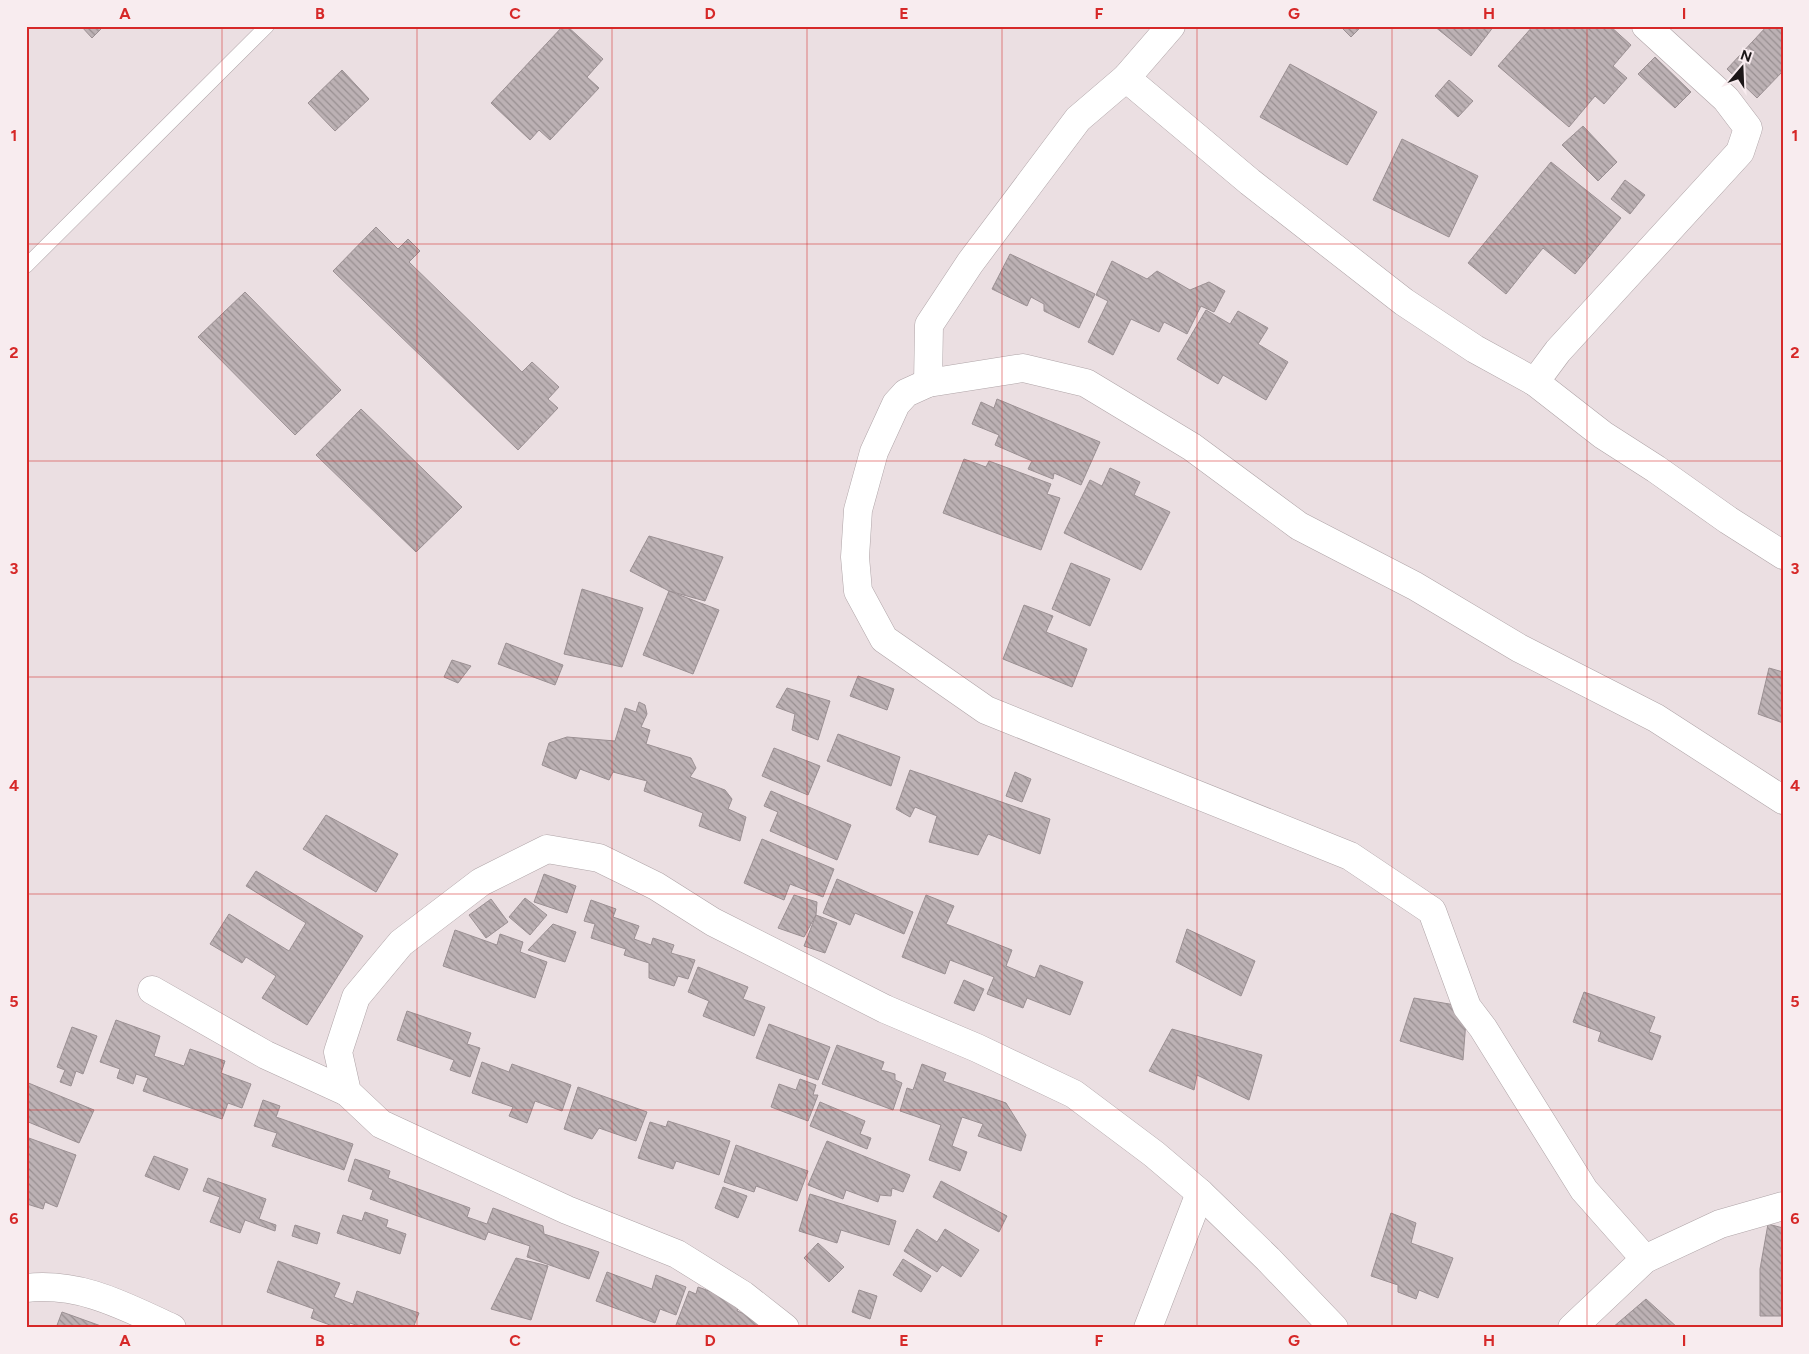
<svg xmlns="http://www.w3.org/2000/svg" width="1809" height="1354" font-family="Figtree,sans-serif">
<style>
.building{fill:url(#building-back-hatch);stroke:#9b9093}
.lines{fill:none;stroke-linecap:round;stroke-linejoin:round}
.lane-casing{stroke:#afa4a7;stroke-width:15}
.street-casing{stroke:#afa4a7;stroke-width:29}
.lane{stroke:#fff;stroke-width:14}
.street{stroke:#fff;stroke-width:28}
.grid{fill:none;stroke:#d62828;stroke-width:1;stroke-opacity:0.55}
.neatline{fill:none;stroke:#d62828;stroke-width:2}
.grid-label{font-size:16px;text-anchor:middle;font-weight:bold;fill:#d62828}
</style>
<defs>
<pattern id="building-back-hatch" width="6" height="6" patternUnits="userSpaceOnUse" patternTransform="scale(1.25)"><rect width="6" height="6" fill="#bcb1b4"/><path d="M-1 5l2 2M0 0l6 6M5-1l2 2" fill="none" stroke="#988f91"/></pattern>
</defs>
<rect width="100%" height="100%" fill="#ebdfe2"/>
<g class="building">
<polygon points="81,26 104,26 92,38"/>
<polygon points="563,26 567,26 603,59 587,77 599,88 550,140 539,130 530,140 491,103"/>
<polygon points="1340,26 1362,26 1351,37"/>
<polygon points="1434,26 1494,26 1471,56"/>
<polygon points="1533,26 1610,26 1631,45 1613,66 1627,78 1604,104 1595,96 1569,127 1498,66"/>
<polygon points="1767,26 1783,26 1783,71 1757,98 1727,69"/>
<polygon points="1655,57 1691,92 1675,108 1638,74"/>
<polygon points="1290,64 1377,112 1347,165 1260,117"/>
<polygon points="342,70 369,99 335,131 308,103"/>
<polygon points="1449,80 1473,101 1458,117 1435,96"/>
<polygon points="1583,126 1617,162 1598,181 1562,145"/>
<polygon points="1402,139 1478,176 1449,237 1373,200"/>
<polygon points="1551,162 1621,218 1575,274 1543,248 1506,294 1468,263"/>
<polygon points="1625,180 1645,195 1630,214 1611,199"/>
<polygon points="376,227 398,249 408,239 420,251 409,262 522,372 532,362 559,387 548,399 558,408 518,450 333,271"/>
<polygon points="1010,254 1095,294 1079,328 1044,311 1044,304 1031,297 1027,306 992,289"/>
<polygon points="1112,261 1147,279 1157,271 1190,290 1209,282 1225,291 1214,312 1201,306 1187,334 1164,322 1159,332 1131,319 1113,355 1088,342 1108,301 1096,295"/>
<polygon points="245,292 341,390 295,435 198,337"/>
<polygon points="1206,310 1230,324 1238,311 1268,328 1258,344 1288,362 1266,400 1223,375 1218,384 1177,359"/>
<polygon points="997,399 1100,442 1081,485 1054,473 1053,479 1028,469 1032,461 995,445 999,435 972,424 981,402 994,408"/>
<polygon points="361,409 462,507 416,552 316,455"/>
<polygon points="964,459 986,467 989,461 1051,484 1047,494 1060,498 1041,550 943,513"/>
<polygon points="1110,468 1140,482 1134,495 1170,512 1141,570 1064,533 1090,480 1102,486"/>
<polygon points="649,536 723,557 705,601 669,591 630,571"/>
<polygon points="1071,563 1110,579 1090,626 1052,609"/>
<polygon points="582,589 643,608 622,667 564,654"/>
<polygon points="669,591 719,610 693,674 643,655"/>
<polygon points="1024,605 1053,616 1046,632 1087,649 1072,687 1003,659"/>
<polygon points="506,643 563,665 555,685 498,664"/>
<polygon points="452,660 471,666 458,683 444,677"/>
<polygon points="1769,668 1783,672 1783,723 1758,714"/>
<polygon points="858,676 894,689 887,710 850,696"/>
<polygon points="787,688 830,701 818,740 792,730 795,714 776,707"/>
<polygon points="639,702 645,705 647,714 641,727 650,730 646,744 691,758 696,768 690,777 725,790 732,799 728,809 746,817 740,841 699,826 703,813 644,791 647,781 613,772 609,780 580,769 576,779 542,765 549,743 567,737 615,741 625,708 636,712"/>
<polygon points="838,734 900,757 891,786 827,761"/>
<polygon points="774,748 820,766 808,795 762,776"/>
<polygon points="910,770 1050,819 1040,854 988,834 978,855 929,842 937,816 915,807 910,817 896,809"/>
<polygon points="1015,772 1031,779 1022,802 1006,796"/>
<polygon points="771,791 851,825 837,860 770,831 778,812 764,806"/>
<polygon points="326,815 398,854 376,892 303,849"/>
<polygon points="762,839 834,869 823,897 790,884 784,900 744,883"/>
<polygon points="256,871 363,936 307,1025 262,998 276,976 246,957 242,963 210,944 229,914 289,951 306,923 246,886"/>
<polygon points="544,874 576,886 567,913 534,902"/>
<polygon points="837,879 913,912 904,934 855,913 850,925 823,913"/>
<polygon points="794,895 817,902 816,915 804,937 778,928"/>
<polygon points="926,895 954,906 946,924 1012,950 1006,966 1035,978 1040,965 1083,982 1070,1015 1027,998 1023,1008 987,994 994,977 950,960 945,974 902,957"/>
<polygon points="525,898 547,915 530,935 509,917"/>
<polygon points="491,899 508,922 486,938 469,915"/>
<polygon points="591,900 616,909 613,917 639,926 634,939 651,945 653,938 674,945 671,953 695,960 688,979 678,976 674,986 649,978 649,963 624,955 626,949 591,938 595,924 584,921"/>
<polygon points="816,915 837,923 825,953 804,946"/>
<polygon points="553,924 576,932 565,962 528,950"/>
<polygon points="1187,929 1255,961 1241,996 1176,962"/>
<polygon points="455,930 497,945 500,934 523,942 520,952 547,962 535,998 443,966"/>
<polygon points="698,967 748,987 743,999 765,1007 754,1036 703,1016 709,1001 688,992"/>
<polygon points="964,980 984,989 974,1011 954,1003"/>
<polygon points="1584,992 1655,1017 1649,1032 1661,1036 1652,1060 1598,1041 1601,1032 1573,1022"/>
<polygon points="1414,998 1467,1007 1463,1060 1400,1041"/>
<polygon points="407,1011 471,1033 467,1044 480,1048 470,1077 450,1070 454,1060 397,1040"/>
<polygon points="116,1020 160,1036 154,1056 184,1066 190,1049 225,1061 221,1073 251,1084 242,1108 228,1103 222,1119 143,1091 148,1078 136,1074 133,1084 117,1078 120,1069 100,1062"/>
<polygon points="769,1024 830,1047 818,1080 756,1058"/>
<polygon points="72,1027 97,1036 83,1074 76,1071 71,1086 60,1082 65,1070 57,1067"/>
<polygon points="1172,1029 1262,1055 1249,1100 1197,1075 1194,1090 1149,1071"/>
<polygon points="837,1045 884,1062 881,1070 895,1074 895,1080 902,1083 893,1110 822,1084"/>
<polygon points="482,1062 509,1072 512,1064 571,1085 562,1111 535,1101 527,1123 509,1116 513,1107 472,1093"/>
<polygon points="922,1064 946,1073 943,1081 1006,1103 1026,1135 1021,1151 978,1136 983,1124 962,1117 952,1146 967,1152 960,1171 929,1160 941,1125 900,1111 907,1088 913,1090"/>
<polygon points="800,1079 816,1085 813,1095 818,1095 808,1121 771,1107 779,1084 796,1090"/>
<polygon points="26,1082 94,1110 79,1143 26,1121 26,1103 28,1100 26,1099"/>
<polygon points="578,1087 647,1112 636,1141 599,1128 592,1139 564,1129"/>
<polygon points="263,1100 280,1106 276,1117 353,1144 344,1170 272,1146 277,1133 254,1126"/>
<polygon points="820,1102 865,1121 860,1134 871,1138 867,1149 810,1126"/>
<polygon points="668,1121 730,1141 719,1175 676,1161 673,1169 638,1158 650,1122 666,1127"/>
<polygon points="26,1137 76,1155 57,1207 45,1202 43,1209 27,1204 26,1207"/>
<polygon points="827,1141 910,1175 903,1192 892,1188 891,1196 880,1195 878,1202 846,1190 843,1199 808,1185"/>
<polygon points="736,1145 808,1171 797,1201 756,1186 754,1192 724,1182"/>
<polygon points="154,1156 188,1169 179,1190 145,1176"/>
<polygon points="355,1159 390,1171 388,1178 470,1208 467,1217 487,1224 493,1208 543,1226 544,1234 599,1252 589,1279 527,1257 530,1246 488,1232 485,1240 370,1199 373,1190 348,1181"/>
<polygon points="208,1178 266,1199 259,1219 276,1225 275,1231 245,1220 240,1233 210,1222 220,1197 203,1191"/>
<polygon points="941,1181 1007,1216 999,1232 933,1197"/>
<polygon points="723,1187 747,1196 738,1218 715,1208"/>
<polygon points="810,1194 896,1221 889,1245 841,1230 837,1243 799,1231"/>
<polygon points="365,1212 388,1220 386,1227 406,1234 400,1254 337,1233 343,1215 362,1221"/>
<polygon points="1391,1213 1416,1223 1411,1243 1453,1258 1438,1298 1419,1290 1416,1299 1398,1292 1398,1285 1371,1276"/>
<polygon points="1768,1224 1783,1228 1783,1316 1760,1316 1760,1269"/>
<polygon points="295,1225 320,1233 317,1244 292,1236"/>
<polygon points="917,1229 937,1242 945,1229 979,1250 961,1277 942,1265 937,1272 904,1251"/>
<polygon points="818,1243 844,1267 829,1282 804,1258"/>
<polygon points="516,1258 548,1266 531,1320 491,1309"/>
<polygon points="903,1259 931,1276 921,1292 893,1275"/>
<polygon points="278,1261 340,1283 334,1297 353,1304 357,1291 419,1313 413,1328 365,1328 350,1323 348,1328 338,1328 311,1318 314,1309 267,1292"/>
<polygon points="607,1272 652,1289 656,1275 686,1287 676,1315 660,1309 655,1323 596,1301"/>
<polygon points="698,1287 740,1302 737,1311 763,1321 761,1328 684,1328 676,1325 689,1291 696,1294"/>
<polygon points="859,1290 877,1296 870,1319 852,1312"/>
<polygon points="1646,1299 1678,1328 1612,1328"/>
<polygon points="62,1312 101,1326 100,1328 56,1328"/>
</g>
<g class="lines">
<g class="lane-casing">
<polyline id="lane" points="26,266 267,26"/>
</g>
<g class="street-casing">
<g id="street">
<polyline points="1126,78 1250,182 1404,302 1475,349 1535,382 1603,435 1656,469 1728,520 1783,555"/>
<polyline points="1535,382 1558,351 1740,152 1748,128 1726,99 1646,26"/>
<polyline points="928,383 929,325 970,263 1078,119 1126,78 1171,26"/>
<polyline points="152,990 266,1055 347,1092"/>
<polyline points="1645,1259 1584,1190 1483,1028 1467,1007 1432,911 1350,856 986,710 884,639 858,591 855,557 858,510 874,452 896,404 906,393 928,383 1023,368 1086,383 1192,447 1299,526 1415,586 1519,648 1656,718 1783,800"/>
<path d="M26 1288C81 1282 124 1306 172 1328"/>
<polyline points="785,1328 743,1295 677,1254 567,1210 381,1124 347,1092 338,1052 356,997 401,943 481,882 547,849 599,858 656,886 713,922 885,1009 977,1048 1074,1094 1154,1154 1200,1193 1268,1259 1334,1328"/>
<polyline points="1148,1328 1200,1193"/>
<polyline points="1572,1328 1645,1259 1720,1224 1783,1206"/>
</g>
</g>
<use href="#lane" class="lane"/>
<use href="#street" class="street"/>
</g>
<path class="grid" d="M222 26V1328M417 26V1328M612 26V1328M807 26V1328M1002 26V1328M1197 26V1328M1392 26V1328M1587 26V1328M26 244H1783M26 461H1783M26 677H1783M26 894H1783M26 1110H1783"/>
<rect width="1809" height="1354" fill="none" stroke="#f8ecef" stroke-width="55"/>
<g transform="translate(1742 68) rotate(19)" stroke="#f8ecef" stroke-width="4" paint-order="stroke">
<path d="M0-4L9 19L0 12L-9 19Z" fill="#1c1718"/>
<text y="-8" font-size="14" font-weight="bold" text-anchor="middle" fill="#1c1718">N</text>
</g>
<rect x="28" y="28" width="1754" height="1298" class="neatline"/>
<g class="grid-label">
<text x="125" y="19">A</text>
<text x="320" y="19">B</text>
<text x="515" y="19">C</text>
<text x="710" y="19">D</text>
<text x="904" y="19">E</text>
<text x="1099" y="19">F</text>
<text x="1294" y="19">G</text>
<text x="1489" y="19">H</text>
<text x="1684" y="19">I</text>
<text x="14" y="141">1</text>
<text x="1795" y="141">1</text>
<text x="14" y="358">2</text>
<text x="1795" y="358">2</text>
<text x="14" y="574">3</text>
<text x="1795" y="574">3</text>
<text x="14" y="791">4</text>
<text x="1795" y="791">4</text>
<text x="14" y="1007">5</text>
<text x="1795" y="1007">5</text>
<text x="14" y="1224">6</text>
<text x="1795" y="1224">6</text>
<text x="125" y="1346">A</text>
<text x="320" y="1346">B</text>
<text x="515" y="1346">C</text>
<text x="710" y="1346">D</text>
<text x="904" y="1346">E</text>
<text x="1099" y="1346">F</text>
<text x="1294" y="1346">G</text>
<text x="1489" y="1346">H</text>
<text x="1684" y="1346">I</text>
</g>
</svg>
